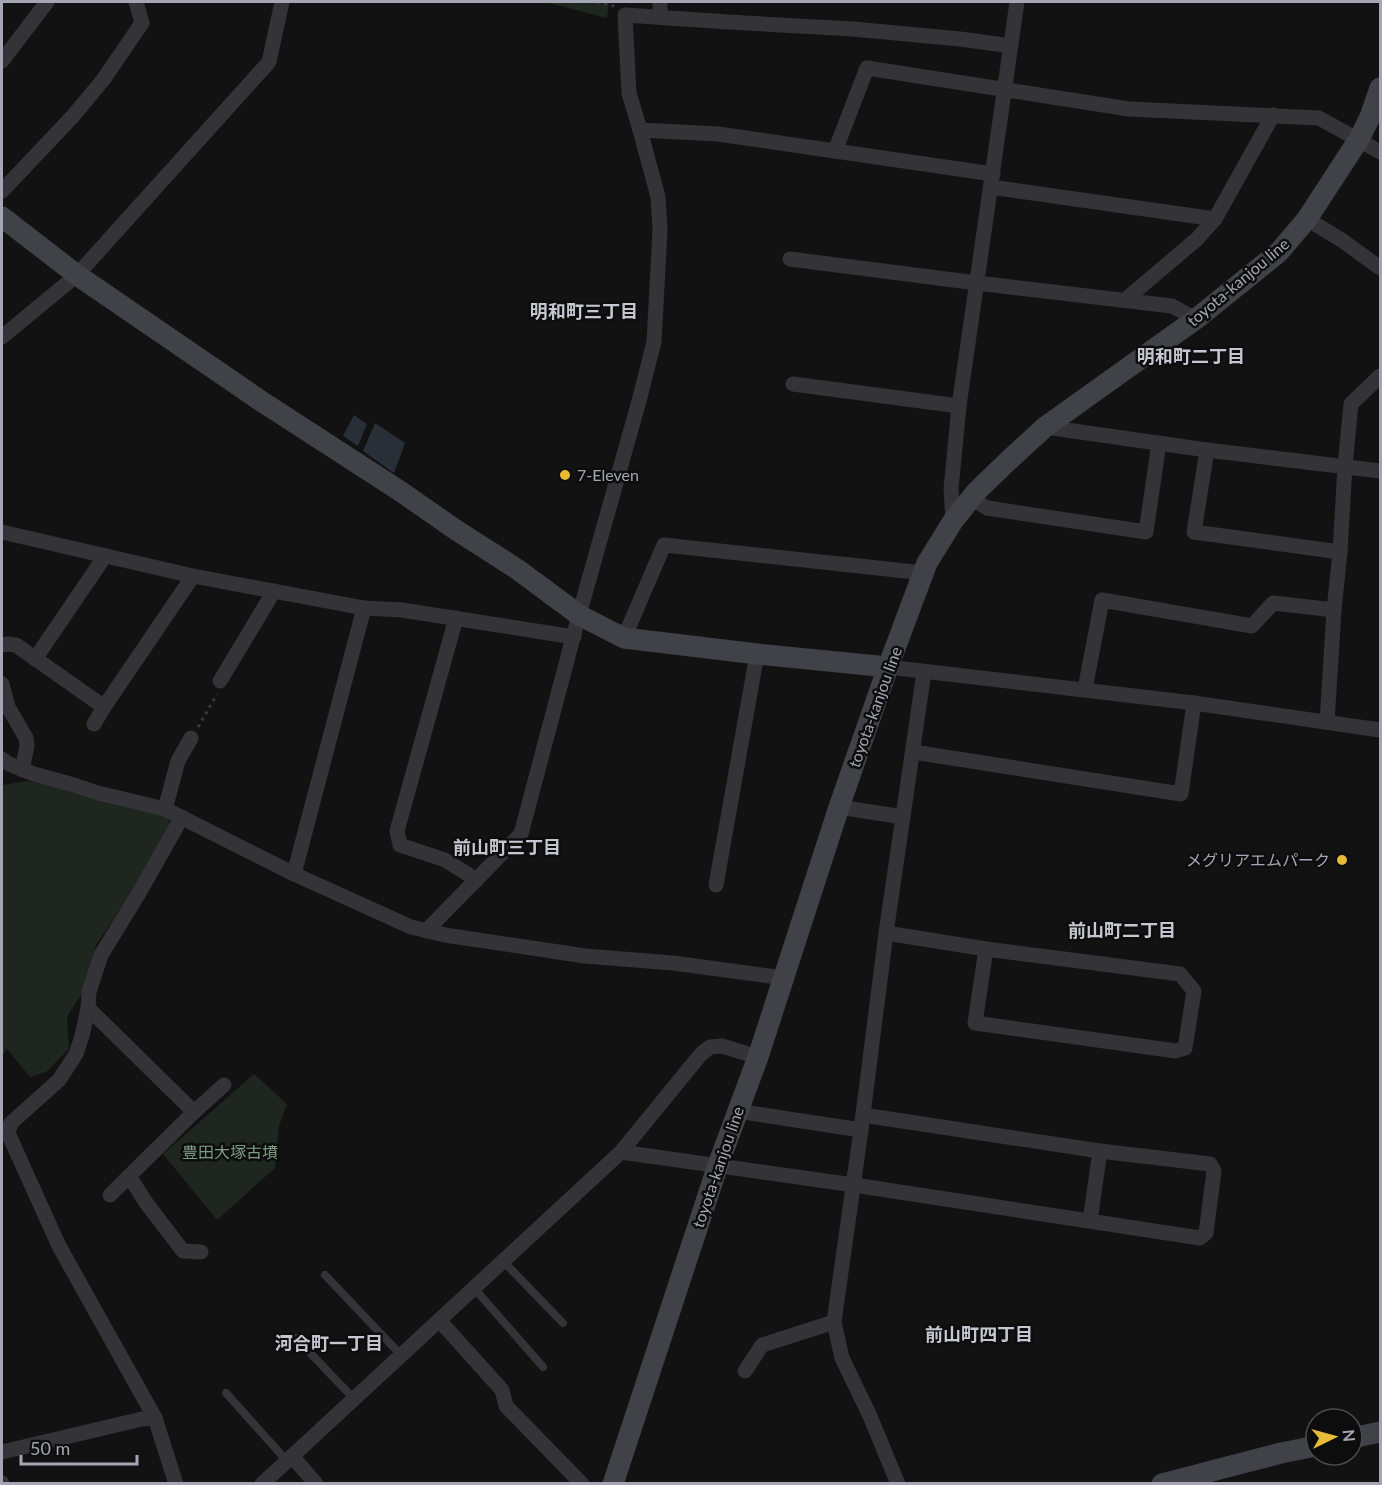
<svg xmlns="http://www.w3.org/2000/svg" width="1382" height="1485" font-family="Lato,'Noto Sans JP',sans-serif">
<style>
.green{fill:#1e261f}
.water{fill:#292f36}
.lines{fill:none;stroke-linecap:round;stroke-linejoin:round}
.path{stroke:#393a3f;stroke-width:3;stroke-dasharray:3 4.5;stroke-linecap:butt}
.lane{stroke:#333338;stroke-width:8}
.street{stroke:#333338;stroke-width:15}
.secondary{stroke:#414248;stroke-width:21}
.poi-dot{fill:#e7bb36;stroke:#0d0d0e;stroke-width:2}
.labels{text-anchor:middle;stroke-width:5;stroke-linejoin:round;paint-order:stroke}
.street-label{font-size:16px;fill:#a4a7b3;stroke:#0d0d0e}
.poi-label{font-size:16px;fill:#a4a7b3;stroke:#0d0d0e;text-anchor:start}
.park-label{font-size:16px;fill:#7c9d81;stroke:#0d0d0e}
.neighbourhood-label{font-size:18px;font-weight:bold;fill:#c5c6cf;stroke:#0d0d0e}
</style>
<rect width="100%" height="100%" fill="#121213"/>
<g class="green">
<polygon points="545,2 609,2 607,18"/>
<polygon points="27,781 165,809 171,825 137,885 96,945 82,993 67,1017 69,1049 46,1072 30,1077 7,1049 2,1055 2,788 3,785"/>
<polygon points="254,1074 287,1104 279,1126 275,1168 217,1220 163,1154"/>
</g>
<g class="water">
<polygon points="354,415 367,424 358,446 343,436"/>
<polygon points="375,423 405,443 394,473 363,451"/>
</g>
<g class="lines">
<g class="path">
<polyline points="597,2 614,6"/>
<polyline points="198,727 217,694"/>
</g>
<g class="lane">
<polyline points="503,1261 563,1323"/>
<polyline points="325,1275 401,1355"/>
<polyline points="474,1288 543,1367"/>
<polyline points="296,1338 354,1399"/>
<polyline points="226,1393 287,1461"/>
</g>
<g class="street">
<polyline points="660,17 660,2"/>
<polyline points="2,61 47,2"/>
<polyline points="835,151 867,68 1129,109 1319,118 1380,152"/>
<polyline points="993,174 718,134 640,130 629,93 625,15 728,22 853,29 960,39 1011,46"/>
<polyline points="991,187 1215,219 1197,239 1125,300"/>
<polyline points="2,191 73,116 103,80 142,23 136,2"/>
<polyline points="1215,219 1273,115"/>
<polyline points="1307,219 1343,241 1380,268"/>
<polyline points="790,259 977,283 1172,306 1196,319"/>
<polyline points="2,337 77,275 269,62 282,2"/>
<polyline points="793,384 959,406"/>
<polyline points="1045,427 1207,450 1380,471"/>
<polyline points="1207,450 1194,532 1340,552"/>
<polyline points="971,498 987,508 1146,532 1159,443"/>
<polyline points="953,521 951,489 959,406 1017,2"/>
<polyline points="2,532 193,576 364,608 402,610 574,637"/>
<polyline points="456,618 397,831 400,845 445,860 477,880"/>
<polyline points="624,638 664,545 924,573"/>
<polyline points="2,645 7,644 16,645 104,707 193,576"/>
<polyline points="35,659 105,556"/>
<polyline points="888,667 1194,703 1380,730"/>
<polyline points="220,681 274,591"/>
<polyline points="2,684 8,707 26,738 27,746 22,770"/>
<polyline points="1085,689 1102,600 1252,626 1273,603 1334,610"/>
<polyline points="1327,722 1334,610 1340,552 1345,466 1351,404 1380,376"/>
<polyline points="94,724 104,707"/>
<polyline points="913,752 1181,794 1194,703"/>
<polyline points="2,759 9,764 34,774 74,785 98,793 165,809 294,874 411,927 445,935 585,956 673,963 784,978"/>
<polyline points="839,807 903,817"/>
<polyline points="165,809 178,761 191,738"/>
<polyline points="294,874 364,608"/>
<polyline points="716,885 757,654"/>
<polyline points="426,931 521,834 579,615 639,401 654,342 660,230 658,197 640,130"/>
<polyline points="886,933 986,949 1180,974 1194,991 1185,1048 1176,1051 975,1023 986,949"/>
<polyline points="88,1008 194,1112 110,1195"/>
<polyline points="737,1111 861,1130"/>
<polyline points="194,1112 224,1085"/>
<polyline points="621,1152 854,1185 1200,1238 1206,1233 1214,1171 1210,1164 1100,1151 863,1115"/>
<polyline points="129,1176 147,1204 183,1251 201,1252"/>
<polyline points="1090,1221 1100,1151"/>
<polyline points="439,1320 502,1390 506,1406 582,1484"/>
<polyline points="745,1371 762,1345 834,1322"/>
<polyline points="2,1452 142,1419 155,1418"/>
<polyline points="292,1456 316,1484"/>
<polyline points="2,1483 2,1484"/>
<polyline points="176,1484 155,1418 59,1246 8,1133 11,1123 59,1080 76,1054 82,1036 88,1008 89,992 101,955 139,893 182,817"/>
<polyline points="262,1484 621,1152 701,1054 710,1047 722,1046 758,1057"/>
<polyline points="898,1484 870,1416 842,1358 834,1322 861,1130 886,933 924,672"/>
</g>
<g class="secondary">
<polyline points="2,217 77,275 261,401 400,491 456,530 517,569 579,615 624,638 757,654 888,667"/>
<polyline points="1352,1438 1380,1432"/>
<polyline points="613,1484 718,1165 758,1057 839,807 888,667 927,563 953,521 976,492 1008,461 1045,427 1196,319 1279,252 1307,219 1359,139 1370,117 1380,88"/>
<polyline points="1162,1484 1281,1453 1316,1446"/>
</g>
</g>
<g class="poi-dot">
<circle cx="565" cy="475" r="6"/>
<circle cx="1342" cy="860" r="6"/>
</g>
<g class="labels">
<g class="street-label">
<text transform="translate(1238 282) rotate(-40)" y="6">toyota-kanjou line</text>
<text transform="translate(875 707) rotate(-70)" y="6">toyota-kanjou line</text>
<text transform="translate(718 1167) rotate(-71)" y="6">toyota-kanjou line</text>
</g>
<g class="poi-label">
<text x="577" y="481">7-Eleven</text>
<text x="1330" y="866" text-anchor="end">メグリアエムパーク</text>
</g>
<g class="park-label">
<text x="230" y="1158">豊田大塚古墳</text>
</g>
<g class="neighbourhood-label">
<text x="584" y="318">明和町三丁目</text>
<text x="1191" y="363">明和町二丁目</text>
<text x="507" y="854">前山町三丁目</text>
<text x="1122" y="937">前山町二丁目</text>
<text x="979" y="1341">前山町四丁目</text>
<text x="329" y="1350">河合町一丁目</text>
</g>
</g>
<rect width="1382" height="1485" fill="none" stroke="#a4a7b3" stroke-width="6"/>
<g transform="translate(1334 1437) rotate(85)"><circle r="28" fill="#0d0d0e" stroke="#494b50" stroke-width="1.5"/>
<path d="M0-4.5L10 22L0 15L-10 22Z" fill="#e7bb36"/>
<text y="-9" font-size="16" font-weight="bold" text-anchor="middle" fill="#a4a7b3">N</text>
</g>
<path d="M21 1455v9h116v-9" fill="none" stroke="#a4a7b3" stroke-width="3"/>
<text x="30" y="1455" font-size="18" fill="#a4a7b3" stroke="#0d0d0e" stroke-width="4.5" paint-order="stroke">50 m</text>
</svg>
